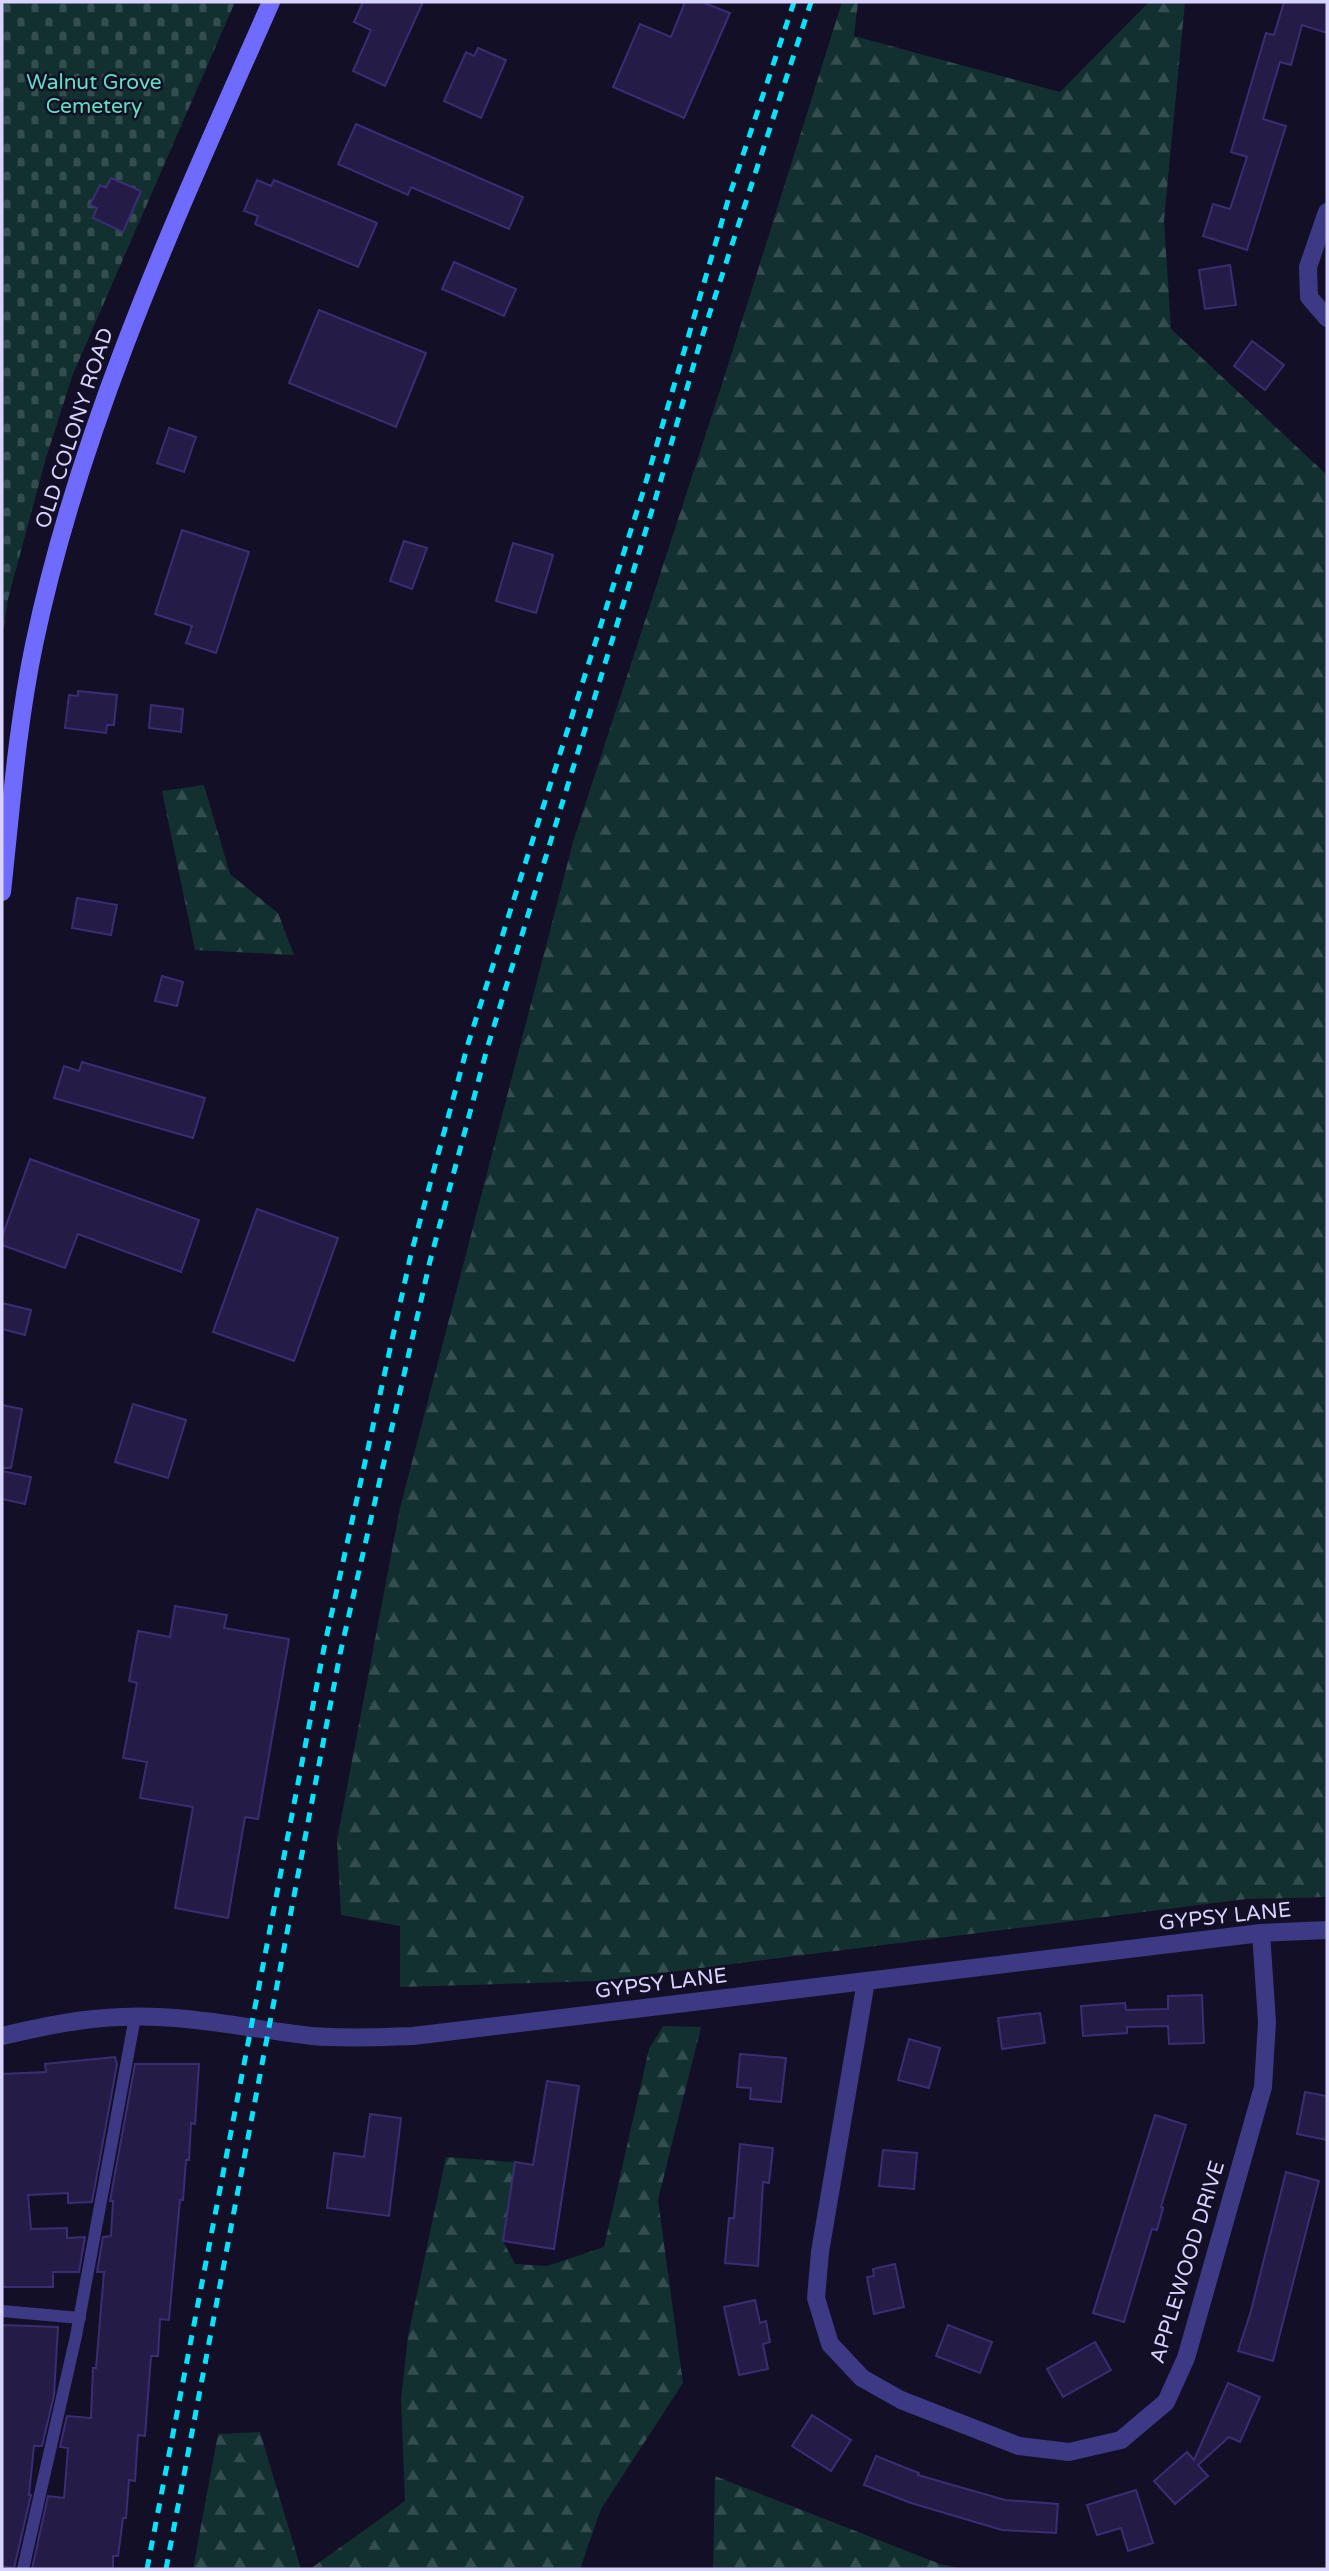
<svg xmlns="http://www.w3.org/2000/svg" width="1329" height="2571" font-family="'Varela Round',sans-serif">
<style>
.forest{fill:url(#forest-firs)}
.cemetery{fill:url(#cemetery-stones)}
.building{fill:#241b47;stroke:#3b2d73;stroke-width:2}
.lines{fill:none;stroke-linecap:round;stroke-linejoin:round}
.lane{stroke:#3d3a85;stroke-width:12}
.street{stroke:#3d3a85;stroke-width:18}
.secondary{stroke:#6f6bff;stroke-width:18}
.rail{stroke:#00e5ff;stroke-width:5;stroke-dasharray:10 9;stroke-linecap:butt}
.labels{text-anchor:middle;stroke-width:5;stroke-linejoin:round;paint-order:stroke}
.park-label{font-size:21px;fill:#5fe0c0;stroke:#130f26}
.street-label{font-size:21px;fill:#d9d4ff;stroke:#130f26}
</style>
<defs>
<pattern id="forest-firs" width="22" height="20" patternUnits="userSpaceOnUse" patternTransform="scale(1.75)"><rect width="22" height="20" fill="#12302f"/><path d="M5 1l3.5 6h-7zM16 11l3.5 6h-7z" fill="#344d4e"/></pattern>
<pattern id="cemetery-stones" width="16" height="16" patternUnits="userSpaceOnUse" patternTransform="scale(1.75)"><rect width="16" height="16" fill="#12302f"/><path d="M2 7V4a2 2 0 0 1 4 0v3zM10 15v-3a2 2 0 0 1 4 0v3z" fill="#344d4e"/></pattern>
</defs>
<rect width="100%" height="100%" fill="#130f26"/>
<g class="forest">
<polygon points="842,2 858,2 854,36 1060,92 1149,2 1185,2 1164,220 1171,329 1327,475 1327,1897 1246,1899 599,1981 400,1987 400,1926 341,1915 337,1840 400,1508 573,842 723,381"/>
<polygon points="204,785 230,874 278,913 294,955 195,950 162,791"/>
<polygon points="663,2026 701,2027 658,2200 683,2383 601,2509 580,2569 310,2569 405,2501 401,2399 408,2336 446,2157 515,2162 503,2241 515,2264 547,2266 604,2247 649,2049"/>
<polygon points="260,2432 301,2569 193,2569 218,2434"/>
<polygon points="715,2476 940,2564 963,2569 713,2569"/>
</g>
<polygon class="cemetery" points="2,2 235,2 73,374 46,458 8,599 2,639"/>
<g class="building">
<polygon points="363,2 423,2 385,86 353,71 371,30 354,22"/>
<polygon points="685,2 702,2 730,13 684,118 613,87 640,24 671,37"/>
<polygon points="1284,2 1327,2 1327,33 1302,25 1291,65 1280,62 1263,119 1286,126 1247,250 1203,236 1213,204 1230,209 1247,157 1231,152 1266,33 1274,35"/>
<polygon points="478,48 506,60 481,118 444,101 466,52 474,56"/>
<polygon points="356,124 523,197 509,229 411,187 408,195 338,164"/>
<polygon points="111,178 141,191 123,232 93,218 97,208 90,205 100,185 106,188"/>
<polygon points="257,180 271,186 274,180 377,223 358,267 255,224 258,216 244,211"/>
<polygon points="454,262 516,289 504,316 442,289"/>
<polygon points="1230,265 1236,305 1205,309 1199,270"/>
<polygon points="319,310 426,353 396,427 289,383"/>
<polygon points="1252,341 1284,365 1265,390 1234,366"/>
<polygon points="169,428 196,437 184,472 157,463"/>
<polygon points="182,530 249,552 216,653 186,643 192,626 155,614"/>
<polygon points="404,541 427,548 412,589 390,581"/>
<polygon points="513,543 553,555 536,613 496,601"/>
<polygon points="78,691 117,695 114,725 107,725 106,733 65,728 69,695 78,696"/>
<polygon points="151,705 183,709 181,732 149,728"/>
<polygon points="77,898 117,905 111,935 72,928"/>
<polygon points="162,976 183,982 177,1006 155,1001"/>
<polygon points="82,1062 205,1098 193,1138 54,1098 64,1066 79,1071"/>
<polygon points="30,1159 199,1220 181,1272 78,1234 65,1268 2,1245 2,1237"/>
<polygon points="257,1209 338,1238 294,1361 213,1332"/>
<polygon points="2,1303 31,1310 25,1335 2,1329"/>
<polygon points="133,1404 186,1420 168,1478 115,1462"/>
<polygon points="2,1405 22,1409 11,1468 2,1468"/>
<polygon points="2,1471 31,1477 25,1504 2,1499"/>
<polygon points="175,1606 227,1615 224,1628 289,1639 258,1819 245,1817 228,1918 175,1908 193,1807 140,1798 147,1762 123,1758 137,1683 129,1681 138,1631 170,1637"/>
<polygon points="1202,1995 1204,2043 1169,2044 1168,2026 1127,2027 1127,2033 1083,2036 1081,2006 1125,2003 1126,2010 1168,2009 1168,1996"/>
<polygon points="1040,2013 1045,2043 1002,2049 998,2018"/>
<polygon points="909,2039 940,2048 929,2088 898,2080"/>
<polygon points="740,2054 786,2058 781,2102 750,2099 751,2088 737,2087"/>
<polygon points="115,2057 117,2064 92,2202 68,2203 68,2193 28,2195 31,2229 67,2228 67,2238 85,2237 79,2272 53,2272 53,2287 2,2287 2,2074 46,2072 45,2064"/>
<polygon points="135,2064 199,2064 195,2124 191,2123 189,2160 186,2160 183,2200 180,2200 169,2320 160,2319 158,2356 151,2356 145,2436 138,2435 135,2481 129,2480 126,2518 123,2518 118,2556 113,2556 113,2569 32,2569 48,2496 64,2498 68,2448 60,2447 67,2416 91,2418 93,2368 96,2368 104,2272 97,2272 103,2237 111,2236 113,2201 110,2201"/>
<polygon points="547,2081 579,2086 554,2249 503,2241 515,2162 533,2165"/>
<polygon points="1305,2092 1327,2096 1327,2140 1297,2134"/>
<polygon points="370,2114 401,2118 389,2216 327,2208 334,2153 364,2157"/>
<polygon points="1155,2115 1186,2125 1161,2207 1163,2208 1157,2230 1152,2229 1124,2322 1093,2313"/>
<polygon points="740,2144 773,2148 769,2183 763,2182 758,2266 725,2263 729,2218 734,2218"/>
<polygon points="883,2150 917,2153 914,2189 879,2186"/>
<polygon points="1286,2172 1319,2181 1273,2361 1238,2351 1251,2311"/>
<polygon points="895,2264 904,2307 874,2314 867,2277 874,2276 873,2269"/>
<polygon points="755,2300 760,2323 766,2321 770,2342 763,2344 768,2369 739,2375 724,2307"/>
<polygon points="2,2325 58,2327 54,2395 42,2446 34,2446 29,2495 31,2495 14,2568 2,2566"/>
<polygon points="948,2325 992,2342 980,2373 936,2356"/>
<polygon points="1095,2342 1111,2370 1063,2397 1047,2369"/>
<polygon points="1228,2383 1260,2397 1240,2442 1229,2437 1198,2465 1208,2476 1175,2504 1154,2481 1187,2452 1194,2460"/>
<polygon points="812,2415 851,2440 831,2471 792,2446"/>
<polygon points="876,2456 919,2473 918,2475 1005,2500 1058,2504 1056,2533 1002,2530 911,2503 864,2485"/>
<polygon points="1136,2490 1153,2543 1128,2551 1121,2528 1097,2535 1087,2505"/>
</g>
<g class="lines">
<g class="lane">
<polyline points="2,2311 80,2318"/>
<polyline points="23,2569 76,2336 135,2017"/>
</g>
<g class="street">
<polyline points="1327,212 1308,267 1309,297 1327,318"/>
<polyline points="866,1981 820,2252 816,2298 830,2344 862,2378 901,2400 1019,2446 1069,2452 1121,2440 1166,2402 1186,2358 1263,2087 1267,2022 1261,1933"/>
<path d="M2 2036C42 2027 81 2018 122 2017 187 2014 249 2029 312 2036 346 2039 380 2037 413 2036L1261 1933 1327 1930"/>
</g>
<path class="secondary" d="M2 892C11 809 17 727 34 645 81 420 179 211 271 2"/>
<g class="rail">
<polyline points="147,2569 324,1648 411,1254 468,1044 643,492 729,197 794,2"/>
<polyline points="166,2569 340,1654 430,1261 487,1049 656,497 699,346 811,2"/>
</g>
</g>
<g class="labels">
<g class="park-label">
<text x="94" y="89">Walnut Grove<tspan x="94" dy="24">Cemetery</tspan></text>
</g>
<g class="street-label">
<text transform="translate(74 428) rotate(-72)" y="7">OLD COLONY ROAD</text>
<text transform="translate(1225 1916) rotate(-6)" y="7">GYPSY LANE</text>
<text transform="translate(661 1983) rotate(-7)" y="7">GYPSY LANE</text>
<text transform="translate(1187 2262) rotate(-73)" y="7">APPLEWOOD DRIVE</text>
</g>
</g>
<rect width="1329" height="2571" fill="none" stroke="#d9d4ff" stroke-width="7"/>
</svg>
